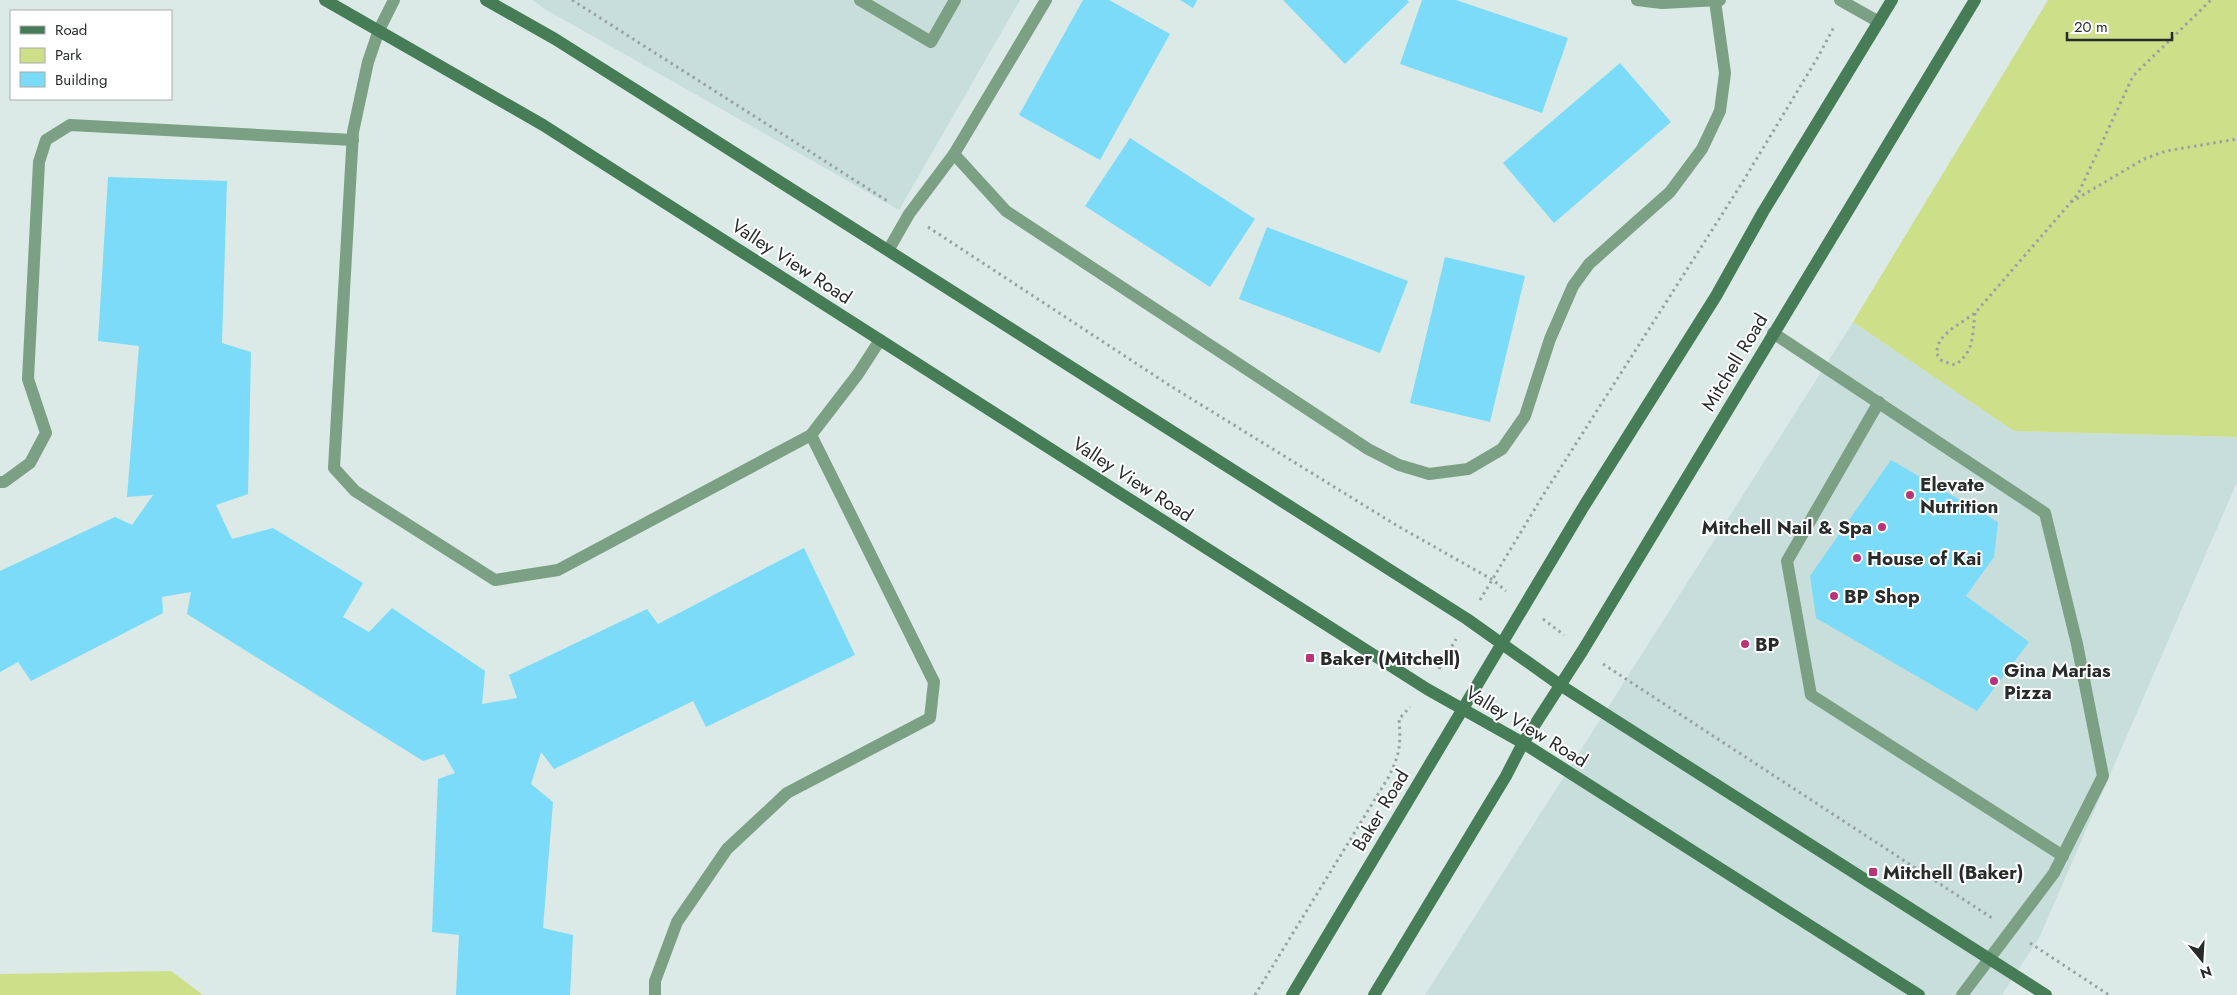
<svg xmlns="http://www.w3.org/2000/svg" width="2237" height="995" font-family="Jost,sans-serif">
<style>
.built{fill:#c7dedb}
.green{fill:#cddf89}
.building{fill:#7bdbf8}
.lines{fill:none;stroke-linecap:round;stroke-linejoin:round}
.path{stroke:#99a4a2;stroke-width:3;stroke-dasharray:2.5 4;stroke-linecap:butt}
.service{stroke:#7ca084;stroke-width:12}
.minor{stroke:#7ca084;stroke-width:12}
.secondary{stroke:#467d56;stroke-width:12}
.poi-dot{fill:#b93376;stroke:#fff;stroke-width:2}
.labels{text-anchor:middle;stroke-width:4;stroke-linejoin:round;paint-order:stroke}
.street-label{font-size:19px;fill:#272c2b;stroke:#fff}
.poi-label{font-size:19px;font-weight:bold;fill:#272c2b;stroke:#fff;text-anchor:start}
</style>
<rect width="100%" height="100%" fill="#dbeae7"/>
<g class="built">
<polygon points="533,0 1020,0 899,210 545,9"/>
<polygon points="1853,322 2014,431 2237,437 2237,482 2040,936 2002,995 1425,995"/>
</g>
<g class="green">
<polygon points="2048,0 2237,0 2237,437 2014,431 1853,322"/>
<polygon points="171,971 203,995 0,995 0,974"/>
</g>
<g class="building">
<polygon points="1083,0 1109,0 1170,34 1100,160 1019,115"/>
<polygon points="1180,0 1197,0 1193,8"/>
<polygon points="1283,0 1407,0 1409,2 1345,64"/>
<polygon points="1422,0 1456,0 1568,38 1542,113 1400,64"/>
<polygon points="1620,63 1671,122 1554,223 1503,163"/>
<polygon points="1130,138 1255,219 1210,287 1085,206"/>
<polygon points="108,177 227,181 222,343 251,352 248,494 216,505 232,539 273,528 363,583 343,617 369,632 392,608 485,671 482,704 517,698 509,675 647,609 658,624 804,548 855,655 706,727 693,701 554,769 541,752 531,784 553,802 543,928 573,935 570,995 456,995 459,935 432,932 438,779 455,773 444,754 423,761 187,614 191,592 162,597 163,613 31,681 18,662 0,672 0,571 115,517 132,525 153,495 127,497 139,346 98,341"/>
<polygon points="1267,227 1408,281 1380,353 1239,299"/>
<polygon points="1445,257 1525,276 1490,422 1410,403"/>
<polygon points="1891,460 1998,522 1994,557 1966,596 2029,642 1977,711 1816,618 1810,576"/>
</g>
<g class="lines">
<g class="path">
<polyline points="572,0 889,202"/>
<polyline points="2071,202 2144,159 2166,151 2237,139"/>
<polyline points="928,227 1169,385 1396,525 1493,580 1506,591"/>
<path d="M1975 313C1972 336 1975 351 1955 365L1942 361 1936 353 1940 340 1950 330 1975 313 2078 194 2133 76 2211 0"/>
<polyline points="1480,600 1542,497 1742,183 1818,57 1835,25"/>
<polyline points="1543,619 1564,635"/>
<polyline points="1603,664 1992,918"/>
<polyline points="1439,669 1456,639"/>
<polyline points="2030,943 2109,995"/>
<path d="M1255 995 1388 778C1400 755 1401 744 1399 719L1410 707"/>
</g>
<g class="service">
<polyline points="860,0 931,42 955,0"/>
<polyline points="1637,0 1662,3 1720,0"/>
<polyline points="1840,0 1879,22"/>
<polyline points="379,30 368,62 353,132 334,468 355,491 495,580 558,570 811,435 858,374 880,340"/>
<polyline points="954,154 1006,211 1368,449 1399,465 1429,474 1468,469 1502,449 1525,416 1550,339 1573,286 1589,264 1670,192 1702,149 1720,111 1725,73 1715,1"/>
<polyline points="889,249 909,214 954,154 1046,0"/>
<polyline points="1773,333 2045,513 2077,644 2103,776 2054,873 1962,995"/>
<polyline points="1879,402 1787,561 1811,695 2063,856"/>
<polyline points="0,482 4,482 30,463 46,433 28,379 39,162 46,140 70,125 353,140"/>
<polyline points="655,995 655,981 677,922 727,849 787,793 930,718 934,682 811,435"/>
</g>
<polyline class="minor" points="379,30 394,0"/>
<g class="secondary">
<polyline points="325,0 543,125 1427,689 1523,743 1919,995"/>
<polyline points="486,0 555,39 650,99 1467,619 1560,685 2046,995"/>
<polyline points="1292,995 1584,506 1716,296 1763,212 1892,0"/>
<polyline points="1374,995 1506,776 1523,743 1583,650 1975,0"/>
</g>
</g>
<g class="poi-dot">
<circle cx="1910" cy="495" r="5"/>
<circle cx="1882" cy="527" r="5"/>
<circle cx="1857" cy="558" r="5"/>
<circle cx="1834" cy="596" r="5"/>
<circle cx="1745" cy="644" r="5"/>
<rect x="1305" y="653" width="10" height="10" rx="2.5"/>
<circle cx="1994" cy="681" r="5"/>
<rect x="1868" y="867" width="10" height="10" rx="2.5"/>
</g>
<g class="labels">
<g class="street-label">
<text transform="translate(792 261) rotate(33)" y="7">Valley View Road</text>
<text transform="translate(1734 362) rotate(-59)" y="7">Mitchell Road</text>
<text transform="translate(1133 479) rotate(33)" y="7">Valley View Road</text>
<text transform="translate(1527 726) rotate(31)" y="7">Valley View Road</text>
<text transform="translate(1380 810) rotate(-59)" y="7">Baker Road</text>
</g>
<g class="poi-label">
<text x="1920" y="491">Elevate<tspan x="1920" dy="22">Nutrition</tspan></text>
<text x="1872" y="534" text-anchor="end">Mitchell Nail &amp; Spa</text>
<text x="1867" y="565">House of Kai</text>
<text x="1844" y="603">BP Shop</text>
<text x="1755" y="651">BP</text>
<text x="1320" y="665">Baker (Mitchell)</text>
<text x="2004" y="677">Gina Marias<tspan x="2004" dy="22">Pizza</tspan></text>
<text x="1883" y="879">Mitchell (Baker)</text>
</g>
</g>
<rect x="10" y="10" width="162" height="90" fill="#ffffff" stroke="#a9abaa"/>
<rect x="20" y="26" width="25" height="8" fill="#467d56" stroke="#a9abaa"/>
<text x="55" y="35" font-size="15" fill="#272c2b">Road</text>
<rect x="20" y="48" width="25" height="15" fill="#cddf89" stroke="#a9abaa"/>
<text x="55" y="60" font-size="15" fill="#272c2b">Park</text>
<rect x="20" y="72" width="25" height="15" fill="#7bdbf8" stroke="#a9abaa"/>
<text x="55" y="85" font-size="15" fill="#272c2b">Building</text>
<g transform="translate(2202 960) rotate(162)" stroke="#ffffff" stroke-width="4" paint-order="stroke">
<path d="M0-4L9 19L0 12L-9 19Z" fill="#272c2b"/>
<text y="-8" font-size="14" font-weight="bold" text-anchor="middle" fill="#272c2b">N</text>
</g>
<path d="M2067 32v8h105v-8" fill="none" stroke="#272c2b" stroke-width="2.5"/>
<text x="2074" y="32" font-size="15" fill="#272c2b" stroke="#ffffff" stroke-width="4" paint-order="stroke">20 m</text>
</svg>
